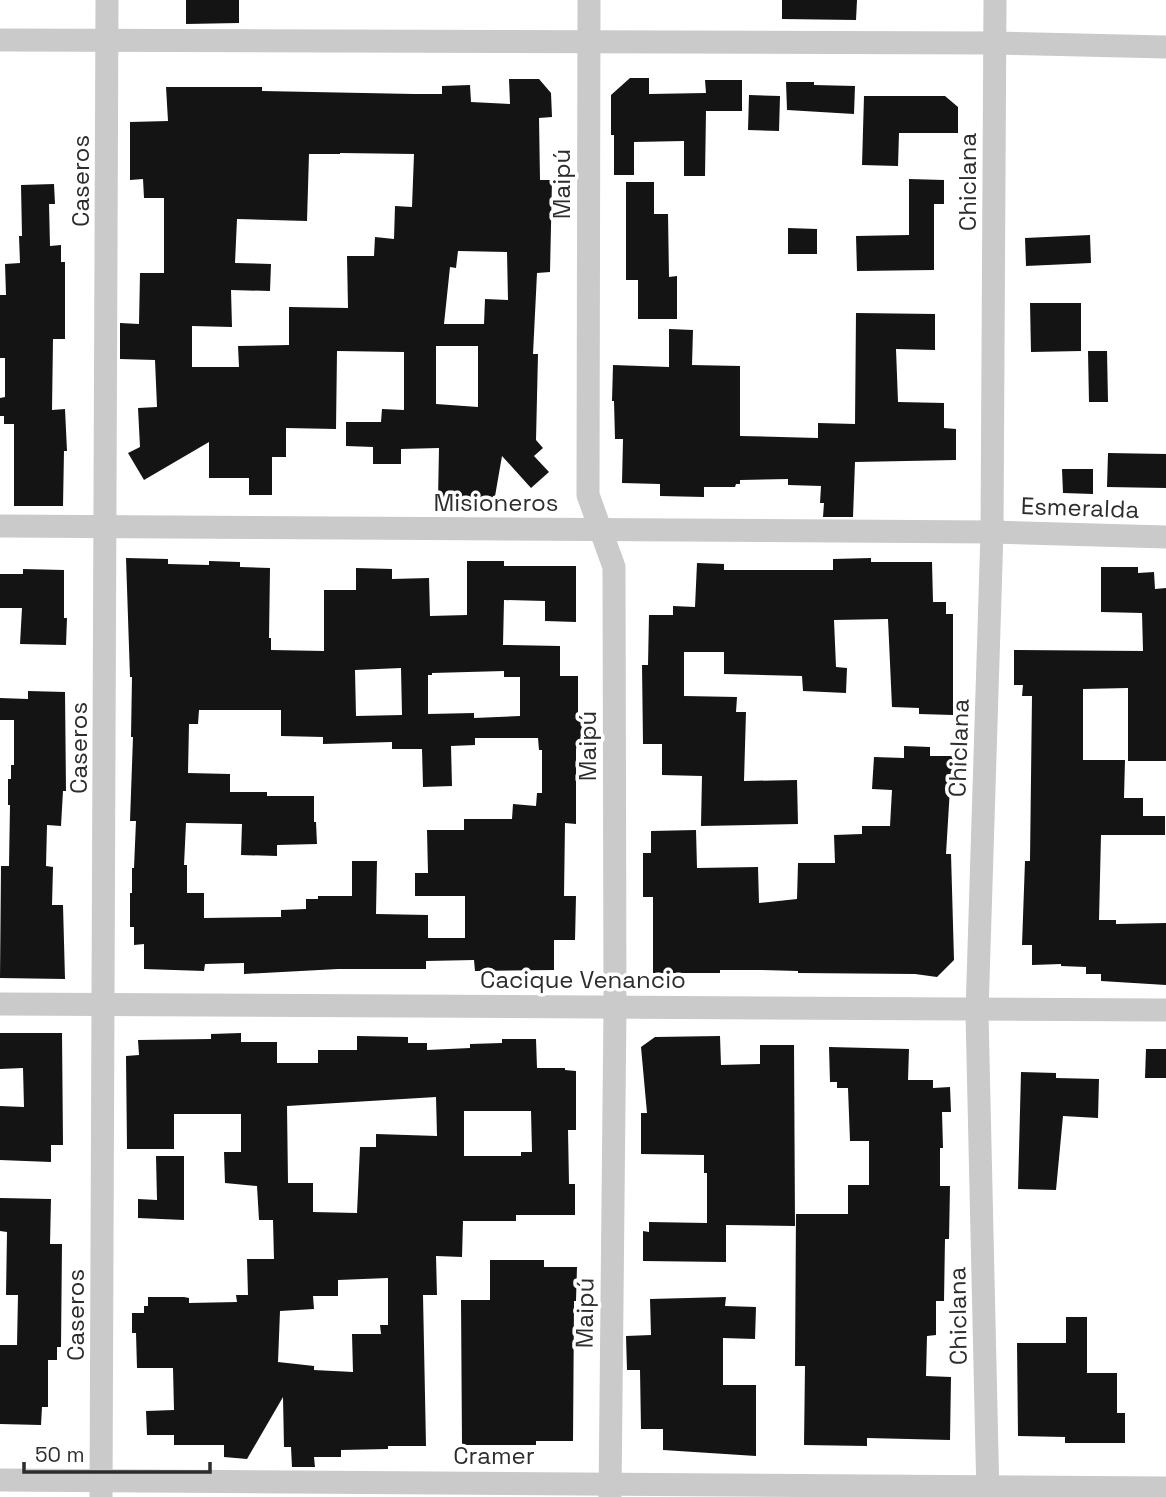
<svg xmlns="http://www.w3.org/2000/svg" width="1166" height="1497" font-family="'Space Grotesk',sans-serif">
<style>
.building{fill:#141414;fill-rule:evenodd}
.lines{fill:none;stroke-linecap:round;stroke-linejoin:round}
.street{stroke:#cacaca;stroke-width:23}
.labels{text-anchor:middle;stroke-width:7;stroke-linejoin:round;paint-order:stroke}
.street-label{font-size:24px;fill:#2d2d2d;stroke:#fff}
</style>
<rect width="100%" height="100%" fill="#fff"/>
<g class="building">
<polygon points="186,0 239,0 239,23 186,24"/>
<polygon points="782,0 857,0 856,20 782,19"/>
<polygon points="630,78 649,78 649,94 706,93 705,80 742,80 742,111 706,111 705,176 684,176 684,141 634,142 634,175 614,175 614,135 611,135 611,95"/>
<path d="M509 79H539L551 93 552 117 539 118 540 180H552L550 272 537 273 533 354H538L536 440 543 448 534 456 549 472 531 488 502 456 494 502 438 500 439 448 401 449V464H373V447L346 446V422H381L382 409 404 410V352L337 351 336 429 286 428V457H272V495H249V478H209V442L144 480 128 453 140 447 138 408 157 407 155 360 120 359V323L139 324 140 273H164V198H144L143 179 130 180V122L168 121 166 87H262V91L414 94H442V86L470 85 471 102 510 104ZM340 153 414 154 412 207 395 206 394 239 375 237 374 256H347L348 308 289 307V345L238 346 239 367H192V326L232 327 231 290 270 291 271 264 235 263 237 219 307 221 309 154H340ZM458 251 507 252 508 300 485 299 484 324H444L450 267 456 268ZM436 346H478V407L436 404Z"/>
<polygon points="786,82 814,82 814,85 855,86 854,114 787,110"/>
<polygon points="749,95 780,96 779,131 748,130"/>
<polygon points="864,96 945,96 958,107 958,133 899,133 898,166 862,165"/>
<polygon points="909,179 944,180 944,204 934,204 934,270 857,271 856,236 909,235"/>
<polygon points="626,182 654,182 654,214 668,214 669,277 677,276 677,319 638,319 638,280 626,280"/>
<polygon points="54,184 55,204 49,204 50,246 61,245 61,262 65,262 65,339 53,339 52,410 65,409 67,451 64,451 63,506 14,506 14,424 4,424 4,416 0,416 0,398 5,397 5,358 0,358 0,295 6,295 5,264 20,263 19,236 22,236 21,185"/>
<polygon points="788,228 817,229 817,254 788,254"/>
<polygon points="1090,235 1091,263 1026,266 1025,238"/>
<polygon points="1030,303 1081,303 1081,351 1031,352"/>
<polygon points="856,313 935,314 935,350 896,349 898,402 944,403 944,428 956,429 956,460 855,462 853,517 823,517 824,503 820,503 821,486 788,485 788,479 740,480 740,484 736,484 735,487 704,487 704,497 660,496 660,484 622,483 623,439 615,439 614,401 612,401 613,365 669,367 669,329 693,330 692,365 740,366 740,436 818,438 818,423 855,424"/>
<polygon points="1088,351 1107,351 1108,402 1089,402"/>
<polygon points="1108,453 1166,454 1166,488 1107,487"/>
<polygon points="1062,469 1093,469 1093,494 1063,493"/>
<path d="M126 558 168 559V564L209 565V561L240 562V567L270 568 269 638H271V650L324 651V590H356V568L392 569V579L429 578 430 616 467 615V561H504V566H576V622L545 621V601L504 600 503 645 560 646V676H578V716H594V741H577L576 750V824L565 823 564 896H576L575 940H554V970L475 971 474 960 426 961V969H338L244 974V963L205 964 204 971 144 969V944L134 945V927H130V893H132V868H134L136 821H130L133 737H131L132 677H130ZM401 668 402 715 356 716 355 670ZM504 671V677H520V716L474 718V713L428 714V675H432V673ZM199 710H281V736L323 737V744L392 742V749H422L423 787 452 786 451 746 475 745V738H538L539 750H542V793H537L536 806 513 804 512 819H464V830H427L428 873H415V896H465V938H428V915L376 914 377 861H352V896H318V899H306V909L281 910V917L204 918V893H187V865H184L186 823 242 824 241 855 277 856V845L317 844 316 822H314V796H267V792H230V774L188 773 189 724H198Z"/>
<polygon points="871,558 871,562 932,562 933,602 946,602 946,614 953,614 953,715 919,714 919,708 892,707 888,619 834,620 836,667 847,668 846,693 803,691 802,676 724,674 724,652 684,652 684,696 737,697 736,712 746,712 744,781 797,780 798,824 701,826 702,776 662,775 662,744 643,744 642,665 648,665 649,615 673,615 673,606 695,607 697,563 724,564 724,570 833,570 833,559"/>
<polygon points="1101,567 1138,567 1138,573 1154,572 1155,589 1166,588 1166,761 1128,761 1128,688 1083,689 1083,760 1125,760 1124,798 1143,798 1143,816 1165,816 1165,835 1101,835 1099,920 1116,920 1116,924 1166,923 1166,985 1101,981 1101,974 1086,974 1086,967 1061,966 1061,964 1032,965 1032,945 1022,945 1025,861 1030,861 1032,696 1022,696 1023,685 1014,685 1014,650 1143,651 1142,613 1101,612"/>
<polygon points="23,569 64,570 64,618 67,618 66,645 20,644 22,608 0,608 0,574 23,574"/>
<polygon points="28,691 65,692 66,791 63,791 61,826 47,825 46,866 53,867 52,905 63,905 65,979 0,978 1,866 9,866 10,805 8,805 8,779 11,779 11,765 14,765 14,720 0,720 0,698 28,699"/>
<polygon points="904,746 930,747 930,756 955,756 955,788 950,788 946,854 951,854 954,960 937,977 915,974 798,973 798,971 760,970 720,970 720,973 653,973 653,897 643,897 643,853 651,853 651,831 696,830 697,868 758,867 759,903 797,899 798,863 835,863 834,835 862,834 862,826 890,826 892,790 872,789 874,757 904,758"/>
<polygon points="0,1033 62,1033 63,1145 51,1145 51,1162 0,1160 0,1106 24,1107 23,1068 0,1069"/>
<path d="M241 1033V1042H277V1063H318V1050H357V1036L408 1037V1043H427V1050L470 1048V1044L502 1043V1039H536L537 1068H565V1070L576 1071V1130H568L569 1184H575V1215H516V1221H463L462 1257 436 1256 437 1295H423L426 1446H388V1449L341 1450V1457H314L315 1467H292L291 1447H284L283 1397 247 1459 224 1457V1445H174V1435H147L146 1411 174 1410 173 1368H137L136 1333H132V1313H144V1306H148V1297H184L189 1298V1303L237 1302 236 1295H248L247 1259H274L273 1220H259L257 1186 225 1183 224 1152H241V1114H174V1149H127L126 1056 139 1055 138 1040 211 1039V1034ZM436 1097 437 1136 376 1134V1147H360L357 1213 313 1212V1183H288L287 1106ZM464 1111H531L532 1152H521V1156H464ZM388 1278V1325H380L381 1334H352L353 1372 314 1370V1366L278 1362 280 1311 314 1309 313 1296H338V1280Z"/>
<polygon points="720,1036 721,1065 760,1064 760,1045 794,1045 795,1226 726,1225 726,1262 643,1261 643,1231 649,1232 649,1222 707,1223 707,1173 704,1173 704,1155 641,1154 641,1113 647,1113 641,1047 655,1037"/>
<polygon points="829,1047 909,1049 908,1080 933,1080 933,1088 950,1087 951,1112 942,1112 943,1148 940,1148 940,1186 950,1186 949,1239 945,1239 944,1301 936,1301 936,1335 927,1336 926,1376 951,1377 950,1440 867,1438 867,1446 804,1445 805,1366 795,1366 796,1214 848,1214 848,1185 869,1185 869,1141 850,1141 848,1088 837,1088 837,1082 830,1082"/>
<polygon points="1146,1049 1166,1049 1166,1078 1145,1078"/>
<polygon points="1021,1072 1056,1073 1056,1078 1099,1079 1098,1118 1063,1116 1056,1190 1018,1189"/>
<polygon points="156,1156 184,1156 184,1220 138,1218 138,1199 157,1200"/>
<polygon points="0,1198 51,1199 50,1244 62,1244 61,1347 57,1347 57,1360 48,1360 48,1407 42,1407 41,1425 0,1424 0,1345 17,1345 18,1295 6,1295 7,1232 0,1231"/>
<polygon points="490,1260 544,1260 544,1267 577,1267 576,1301 574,1301 573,1441 536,1441 536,1445 462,1445 461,1300 490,1300"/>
<polygon points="726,1297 725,1306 756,1307 755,1339 723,1338 723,1385 756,1385 756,1456 663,1450 663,1429 641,1429 640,1370 627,1370 626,1336 651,1335 650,1299"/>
<polygon points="1066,1317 1087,1317 1087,1373 1117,1373 1117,1413 1125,1413 1125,1443 1065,1443 1065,1437 1018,1436 1017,1343 1066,1343"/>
</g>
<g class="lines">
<g class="street">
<polyline points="589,0 588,495 614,567 615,1007 610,1497"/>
<polyline points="0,40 995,43 1166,47"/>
<polyline points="0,526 992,532 1166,537"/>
<polyline points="0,1004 1166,1010"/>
<polyline points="0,1480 1166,1488"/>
<polyline points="101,1497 107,0"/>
<polyline points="988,1497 977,1013 992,532 995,0"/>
</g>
</g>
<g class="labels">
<g class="street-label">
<text transform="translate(81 181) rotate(-90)" y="8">Caseros</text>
<text transform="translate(968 182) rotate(-90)" y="8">Chiclana</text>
<text transform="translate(562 184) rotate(-90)" y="8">Maipú</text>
<text x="496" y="511">Misioneros</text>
<text transform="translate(1080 508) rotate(2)" y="8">Esmeralda</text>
<text transform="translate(588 746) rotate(-90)" y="8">Maipú</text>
<text transform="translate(79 748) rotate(-90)" y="8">Caseros</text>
<text transform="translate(959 748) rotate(-88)" y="8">Chiclana</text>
<text x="583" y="988">Cacique Venancio</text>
<text transform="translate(585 1313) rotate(-89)" y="8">Maipú</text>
<text transform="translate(76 1315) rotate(-90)" y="8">Caseros</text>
<text transform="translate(958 1316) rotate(-91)" y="8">Chiclana</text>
<text x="494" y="1464">Cramer</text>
</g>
</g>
<path d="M24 1462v10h186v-10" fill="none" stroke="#2d2d2d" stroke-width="3.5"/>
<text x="35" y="1462" font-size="21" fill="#2d2d2d" stroke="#ffffff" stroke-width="5" paint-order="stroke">50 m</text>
</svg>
